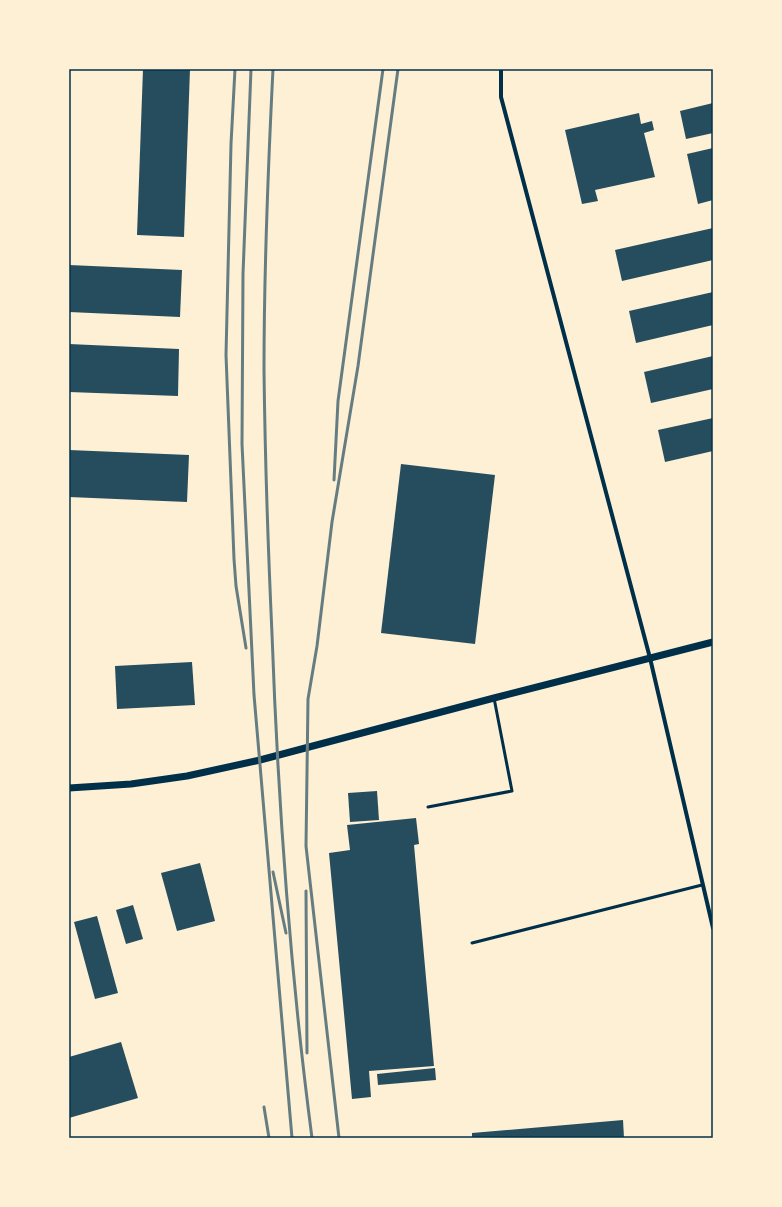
<svg xmlns="http://www.w3.org/2000/svg" width="782" height="1207" font-family="Overpass,sans-serif">
<style>
.building{fill:#264d5e}
.lines{fill:none;stroke-linecap:round;stroke-linejoin:round}
.service{stroke:#003049;stroke-width:3}
.minor{stroke:#003049;stroke-width:4}
.tertiary{stroke:#003049;stroke-width:7}
.rail{stroke:#657d81;stroke-width:3}
.neatline{fill:none;stroke:#003049;stroke-width:1.5}
</style>
<rect width="100%" height="100%" fill="#fdf0d5"/>
<g class="building">
<polygon points="143,69 190,69 184,237 137,235"/>
<polygon points="713,103 713,133 686,139 680,111"/>
<polygon points="639,113 641,124 652,121 654,130 644,133 655,177 595,190 598,201 582,204 565,130"/>
<polygon points="713,148 713,200 698,204 687,154"/>
<polygon points="713,228 713,260 622,281 615,250"/>
<polygon points="69,265 182,270 180,317 69,312"/>
<polygon points="713,292 713,325 636,343 629,311"/>
<polygon points="69,344 179,349 178,396 69,392"/>
<polygon points="713,356 713,389 651,403 644,372"/>
<polygon points="713,418 713,451 665,462 658,430"/>
<polygon points="69,450 189,455 187,502 69,497"/>
<polygon points="401,464 495,475 475,644 381,633"/>
<polygon points="192,662 195,705 117,709 115,666"/>
<polygon points="377,791 379,820 350,822 348,793"/>
<polygon points="416,818 419,844 414,845 434,1066 369,1071 371,1097 352,1099 329,853 350,850 347,825"/>
<polygon points="200,863 215,921 177,931 161,873"/>
<polygon points="133,905 143,939 126,944 116,910"/>
<polygon points="97,916 118,993 95,999 74,922"/>
<polygon points="121,1042 138,1098 69,1118 69,1057"/>
<polygon points="435,1068 436,1080 378,1085 377,1074"/>
<polygon points="623,1120 624,1138 472,1138 472,1133"/>
</g>
<g class="lines">
<g class="service">
<polyline points="428,807 512,791 494,698"/>
<polyline points="472,943 702,885"/>
</g>
<polyline class="minor" points="501,69 501,97 650,658 713,928"/>
<polyline class="tertiary" points="69,788 131,784 187,776 260,760 494,698 713,642"/>
<g class="rail">
<polyline points="235,69 231,144 226,355 234,559 236,586 246,648"/>
<polyline points="251,69 243,274 242,444 254,695 292,1138"/>
<path d="M273 69C268 169 264 270 264 370 265 458 268 546 272 634 278 802 290 971 312 1138"/>
<polyline points="334,480 338,401 383,69"/>
<polyline points="273,872 286,933"/>
<polyline points="306,891 307,1053"/>
<polyline points="264,1107 269,1138"/>
<polyline points="339,1138 306,846 308,699 317,646 332,522 358,366 398,69"/>
</g>
</g>
<rect width="782" height="1207" fill="none" stroke="#fdf0d5" stroke-width="140"/>
<rect x="70" y="70" width="642" height="1067" class="neatline"/>
</svg>
